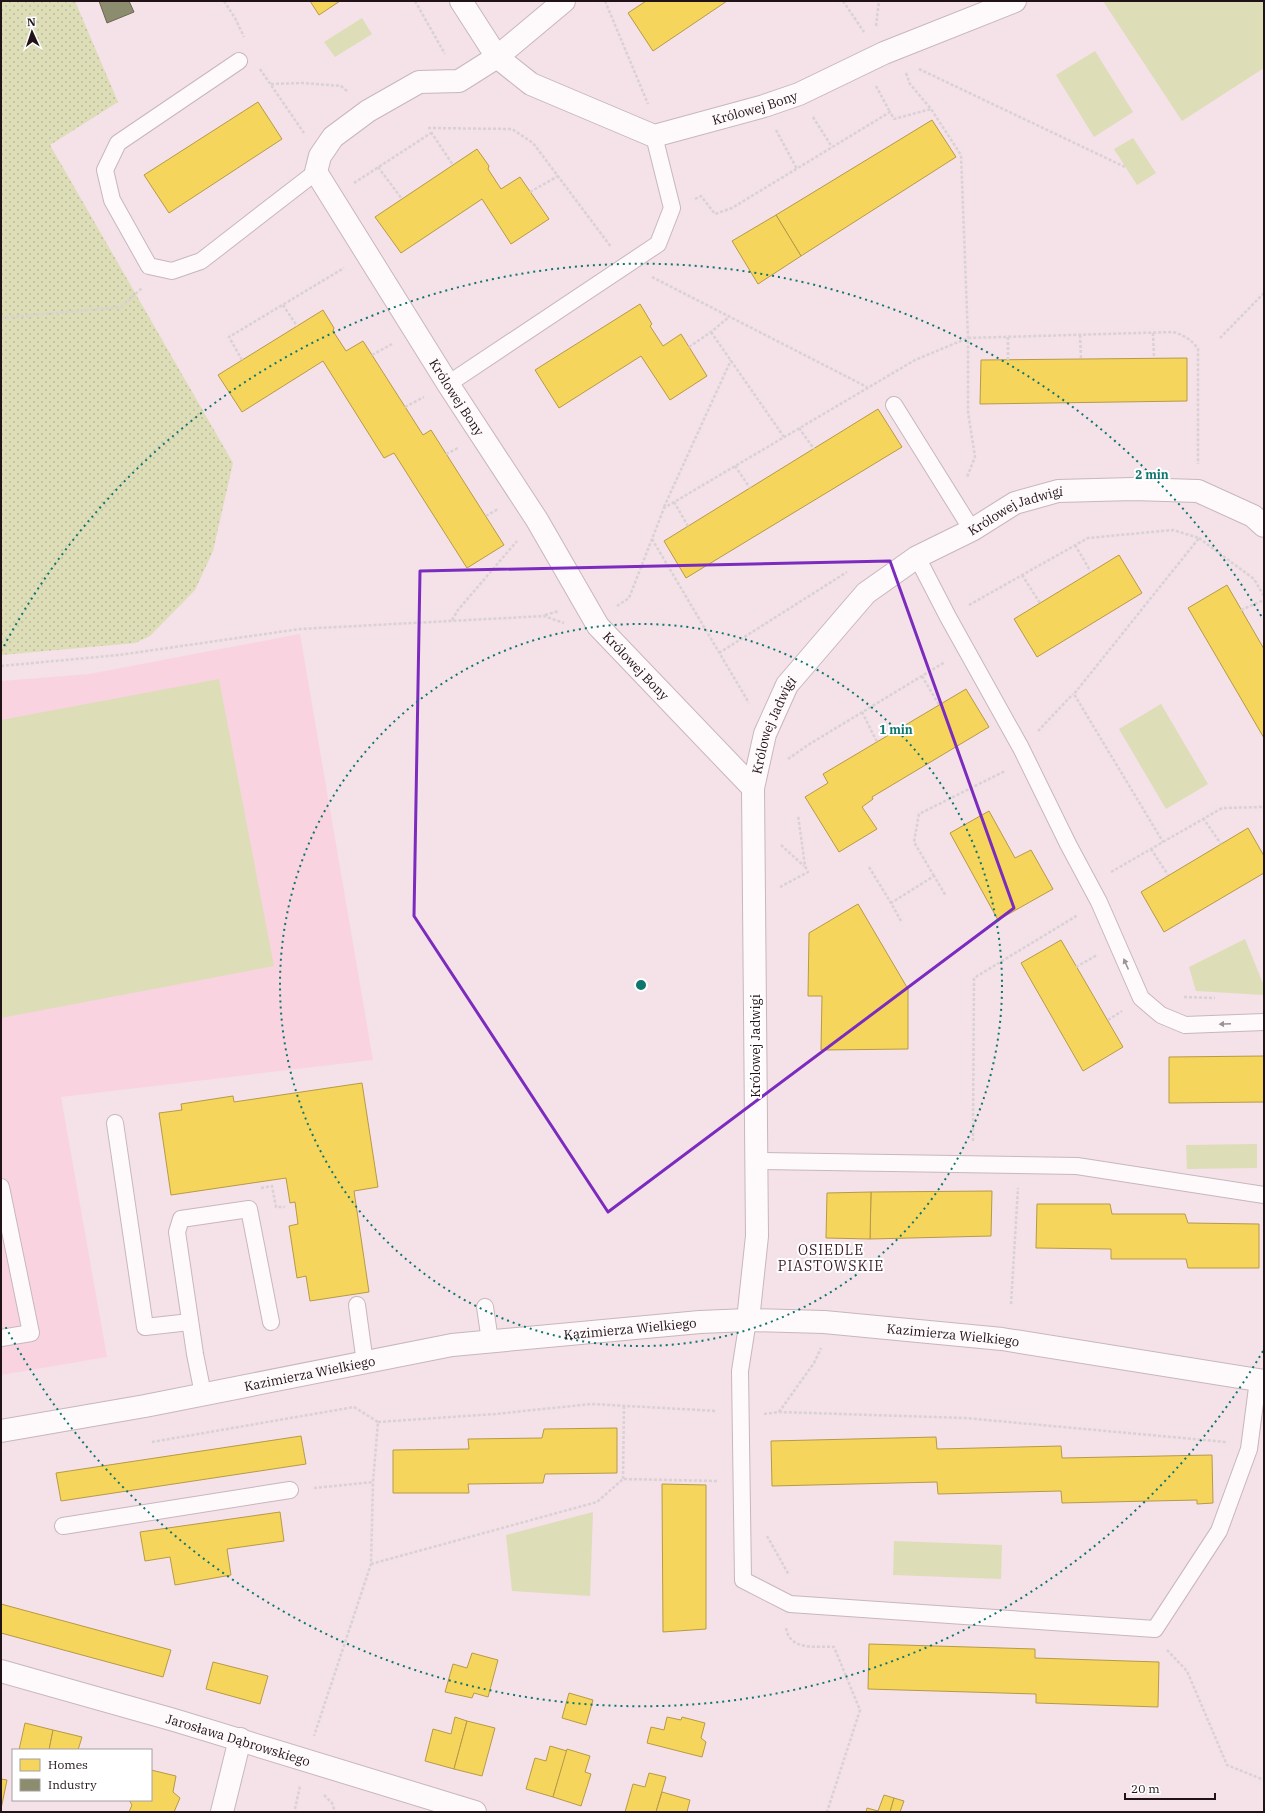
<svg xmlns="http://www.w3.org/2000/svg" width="1265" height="1813" font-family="'IBM Plex Serif',serif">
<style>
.built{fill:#f9d4e0}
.grass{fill:url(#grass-dots)}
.green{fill:#ddddb8}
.homes{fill:#f6d55c;stroke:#b69a47}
.industry{fill:#8c8c6e;stroke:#6c6754}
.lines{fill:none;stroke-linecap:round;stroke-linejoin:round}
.service-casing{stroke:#c7b7bc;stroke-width:18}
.minor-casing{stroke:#c7b7bc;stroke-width:24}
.path{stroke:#d8d2d4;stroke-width:2.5;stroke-dasharray:3 2;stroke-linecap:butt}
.service{stroke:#fefafc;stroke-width:16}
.minor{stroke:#fefafc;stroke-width:22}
.oneway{fill:#9b9295}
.marked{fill:none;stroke:#7b2cbf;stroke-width:3;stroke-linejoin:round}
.ring{fill:none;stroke:#0f766e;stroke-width:2;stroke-dasharray:2 4}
.labels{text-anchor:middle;stroke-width:4;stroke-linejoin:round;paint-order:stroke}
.street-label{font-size:13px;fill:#211217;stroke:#fff}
.neighbourhood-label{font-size:14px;letter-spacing:1px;fill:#3e1e29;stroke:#fff}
.centre{fill:#0f766e;stroke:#fff;stroke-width:2}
.ring-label{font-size:12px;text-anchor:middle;font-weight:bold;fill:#0f766e;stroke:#fff;stroke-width:4;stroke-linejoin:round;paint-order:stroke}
</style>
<defs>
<pattern id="grass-dots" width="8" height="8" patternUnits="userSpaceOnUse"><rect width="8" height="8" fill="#ddddb8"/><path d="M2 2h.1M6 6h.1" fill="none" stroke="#bdbd9d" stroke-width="1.8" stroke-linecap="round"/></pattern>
</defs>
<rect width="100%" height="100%" fill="#f5e1e8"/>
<polygon class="built" points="300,634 373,1060 61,1097 107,1357 1,1375 1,681 89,674"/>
<polygon class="grass" points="1,1 75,1 118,102 50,145 233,463 213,551 195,590 150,636 135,643 1,655"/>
<g class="green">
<polygon points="1103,1 1264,1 1264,68 1182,121"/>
<polygon points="362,18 372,34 335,57 324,42"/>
<polygon points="1095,51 1133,112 1094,137 1056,75"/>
<polygon points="1133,138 1156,173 1137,185 1114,149"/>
<polygon points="219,679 274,966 1,1018 1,720"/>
<polygon points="1161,704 1208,784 1166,809 1119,729"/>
<polygon points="1245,939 1264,986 1264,995 1196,991 1189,967"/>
<polygon points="1257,1144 1257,1168 1187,1169 1186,1145"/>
<polygon points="593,1512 590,1596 512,1591 506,1535"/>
<polygon points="894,1541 1002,1545 1001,1579 893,1575"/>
</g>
<g class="homes">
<polygon points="310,1 340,1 319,15"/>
<polygon points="646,1 727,1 653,51 628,13"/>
<polygon points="258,102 282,139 169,213 144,175"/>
<polygon points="932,120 956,157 801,256 776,215"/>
<polygon points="477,149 489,166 488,169 501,189 520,177 549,219 511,244 482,199 401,253 375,217"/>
<polygon points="776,215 801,256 758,284 732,241"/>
<polygon points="640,304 652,324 650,326 663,346 681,334 707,376 670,400 641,356 559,408 535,370"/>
<polygon points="323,310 334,328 333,331 346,351 363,341 423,435 431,430 504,545 467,568 394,453 384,458 323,361 242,412 218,375"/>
<polygon points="1187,358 1187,401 980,404 981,360"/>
<polygon points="878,409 902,447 686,578 664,541"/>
<polygon points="1119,555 1142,593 1037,657 1014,619"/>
<polygon points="1227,585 1264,649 1264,738 1188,608"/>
<polygon points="966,689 989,727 872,797 873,799 862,807 877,829 839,852 805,797 828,783 823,774"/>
<polygon points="989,811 1015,858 1031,850 1053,889 998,920 950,833"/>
<polygon points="1248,828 1264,856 1264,873 1164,932 1141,892"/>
<polygon points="858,904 908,989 908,1049 821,1050 822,996 808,996 809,933"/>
<polygon points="1061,940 1123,1047 1083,1071 1021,963"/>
<polygon points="1264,1056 1264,1102 1169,1103 1169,1057"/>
<polygon points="362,1083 378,1187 354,1191 369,1292 310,1301 306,1276 297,1278 289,1226 298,1224 295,1202 290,1203 286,1178 171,1195 159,1113 182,1110 181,1104 233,1096 234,1102"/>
<polygon points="992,1191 991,1236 870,1239 871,1192"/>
<polygon points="871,1192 870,1239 826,1238 827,1193"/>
<polygon points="1037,1204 1110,1204 1112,1214 1185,1214 1188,1223 1259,1224 1259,1268 1188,1268 1186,1259 1111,1259 1111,1249 1036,1248"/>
<polygon points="617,1428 617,1473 545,1474 543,1483 468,1484 469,1493 393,1493 393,1450 469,1449 468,1439 542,1438 544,1429"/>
<polygon points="301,1436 306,1464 61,1501 56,1473"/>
<polygon points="936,1437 937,1449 1061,1446 1062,1458 1212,1455 1213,1503 1197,1504 1197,1500 1062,1503 1061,1491 938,1494 937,1482 772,1486 771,1441"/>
<polygon points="662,1484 706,1485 706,1629 663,1632"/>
<polygon points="280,1512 284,1541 227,1549 231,1575 175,1585 170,1557 145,1561 140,1532"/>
<polygon points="1,1604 171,1650 163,1677 1,1633"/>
<polygon points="869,1644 1035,1649 1035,1658 1159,1662 1158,1707 1036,1703 1036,1694 868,1689"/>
<polygon points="472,1653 498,1660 488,1697 474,1693 472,1698 445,1692 453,1664 467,1668"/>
<polygon points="213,1662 268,1676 260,1704 206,1689"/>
<polygon points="569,1693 593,1700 586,1725 562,1718"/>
<polygon points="455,1717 467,1721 454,1769 425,1761 433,1729 451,1734"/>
<polygon points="667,1717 681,1720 682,1717 705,1723 701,1738 706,1742 702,1757 647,1743 651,1727 664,1730"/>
<polygon points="467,1721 495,1728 482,1776 454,1769"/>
<polygon points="25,1723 53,1730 49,1750 19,1750"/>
<polygon points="53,1730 82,1737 78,1750 49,1750"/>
<polygon points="550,1746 567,1751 553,1797 526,1789 535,1758 546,1761"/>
<polygon points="567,1749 590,1756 585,1772 591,1774 581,1806 553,1797"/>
<polygon points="151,1770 176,1776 173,1792 180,1798 174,1812 129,1812 132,1805 129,1800 151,1800"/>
<polygon points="649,1773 666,1777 656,1812 625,1812 633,1784 645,1787"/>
<polygon points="1,1779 7,1780 1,1809"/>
<polygon points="662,1792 690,1800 687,1812 656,1812"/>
<polygon points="884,1795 894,1798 890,1812 866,1812 867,1808 878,1811"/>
<polygon points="894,1798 904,1801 900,1812 890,1812"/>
</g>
<polygon class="industry" points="99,1 129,1 134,12 107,23"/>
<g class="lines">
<g class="service-casing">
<g id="service">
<polyline points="239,61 118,143 105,170 112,200 149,266 172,271 201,261 316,172"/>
<polyline points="448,384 658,244 672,208 654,136"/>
<polyline points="894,405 972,530"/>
<polyline points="917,557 948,617 1021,748 1068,844 1099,902 1141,998 1161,1015 1185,1025 1264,1022"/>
<polyline points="115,1123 145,1327 190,1322"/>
<polyline points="756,1161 1077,1166 1264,1195"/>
<polyline points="1,1187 31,1333 1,1338"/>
<polyline points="357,1305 365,1363"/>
<polyline points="485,1307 490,1341"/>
<polyline points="748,1320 740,1371 743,1580 790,1604 1155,1629 1219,1531 1249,1449 1258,1380"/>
<polyline points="203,1394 195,1354 177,1232 181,1219 249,1209 271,1322"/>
<polyline points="63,1526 290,1490"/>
</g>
</g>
<g class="minor-casing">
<g id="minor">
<path id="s1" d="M461 1 497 57 459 81 419 82 368 111 333 137 320 156 316 172 448 384 537 520 598 626 753 788"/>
<path id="s2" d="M564 1 497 57 531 84 654 136 764 106 799 94 884 53 1015 1"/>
<path id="s3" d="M748 1320 757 1236 753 788 765 734 787 685 866 593 917 557 972 530 1015 503 1058 491 1133 489 1198 491 1253 516 1264 526"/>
<path id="s4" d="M1 1431 145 1406 452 1345 700 1322 748 1320 824 1322 1002 1339 1264 1381"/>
<path id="s5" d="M1 1671 174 1720 475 1812"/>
<polyline points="222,1812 240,1739"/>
</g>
</g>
<g class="path">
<polyline points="224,1 235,18 244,37"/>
<polyline points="415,1 445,54"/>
<polyline points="605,1 648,104"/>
<polyline points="843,1 864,32"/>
<polyline points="876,26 879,1"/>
<polyline points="260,69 304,133"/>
<polyline points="919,69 1125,167"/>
<polyline points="906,73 910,84 931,109 961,155 968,338 968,412 975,457 967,477"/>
<polyline points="271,84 303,83 341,86 348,92"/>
<polyline points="876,86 890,112"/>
<polyline points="813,117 832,147"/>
<polyline points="428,128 512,129 533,143 611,247"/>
<polyline points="776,130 797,169"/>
<polyline points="431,132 453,165"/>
<polyline points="378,167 402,199"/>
<polyline points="354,183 431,133"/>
<polyline points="530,192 558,176"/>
<polyline points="695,199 701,196 715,214 732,208 890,112 894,119 931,109"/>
<polyline points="652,277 867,387"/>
<polyline points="283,305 297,326"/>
<polyline points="1,318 121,307 142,288"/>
<polyline points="711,332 784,437"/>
<polyline points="1153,333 1154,358"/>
<polyline points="1080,335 1081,359"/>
<polyline points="1008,337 1008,360"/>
<polyline points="1220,338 1264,293"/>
<polyline points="689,347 711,332 729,317"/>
<polyline points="372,355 392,344"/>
<polyline points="242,360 229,337 344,268"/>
<polyline points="405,407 424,397"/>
<polyline points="799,428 814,449"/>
<polyline points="446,454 458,448"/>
<polyline points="735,466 750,488"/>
<polyline points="674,502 688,526"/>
<polyline points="664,507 731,360"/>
<polyline points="486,516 498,509"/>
<polyline points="1199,538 1254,579 1264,596"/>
<polyline points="652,539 749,703"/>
<polyline points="1075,545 1091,572"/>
<polyline points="1022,575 1040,603"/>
<polyline points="969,605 1088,538 1173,530 1199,538 1074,694 1163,842"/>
<path d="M617 606 629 598 664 508 915 360 968 338 1173 332C1184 335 1192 340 1198 349V464"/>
<polyline points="1241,610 1264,600"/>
<polyline points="545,615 559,611"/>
<polyline points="452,620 458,610 517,541"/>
<polyline points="719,653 847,572"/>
<polyline points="1,666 119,655 300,629 544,616 564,623"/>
<polyline points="922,676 939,705"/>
<polyline points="862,712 877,742"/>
<polyline points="1038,731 1073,694"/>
<polyline points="788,759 808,745 945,662"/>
<polyline points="1203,818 1221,844"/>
<polyline points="781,845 804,866"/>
<polyline points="1151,849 1168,875"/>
<polyline points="869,867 891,903"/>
<polyline points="1111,872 1222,808 1264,807"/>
<polyline points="934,876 914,842 919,814 1005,771"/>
<polyline points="780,887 808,872 805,866 798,815"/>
<polyline points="901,921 891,903 934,876 946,896"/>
<polyline points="1076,967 1097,955"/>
<polyline points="1184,997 1215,998"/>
<polyline points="1108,1020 1122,1011"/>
<polyline points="973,1141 974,978 1078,915"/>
<polyline points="261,1188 272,1186 276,1207 285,1207"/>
<polyline points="1011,1304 1018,1188"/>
<polyline points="779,1412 814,1363 821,1348"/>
<polyline points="764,1414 779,1412 965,1418 1226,1442"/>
<polyline points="378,1422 495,1414 591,1404 717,1411"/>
<polyline points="152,1442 354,1407 378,1422 373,1482 371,1564 314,1736"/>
<polyline points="623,1479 624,1406"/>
<polyline points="314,1488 373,1482"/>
<polyline points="767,1536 789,1575"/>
<polyline points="371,1564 597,1502 623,1479 717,1481"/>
<path d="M786 1628C790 1651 815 1646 834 1647L860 1710 827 1812"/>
<polyline points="1167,1650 1187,1671 1227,1765 1264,1780"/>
<polyline points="324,1795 332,1803 335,1812"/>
<polyline points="295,1809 300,1786"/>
</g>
<use href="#service" class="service"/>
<use href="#minor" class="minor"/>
</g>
<defs><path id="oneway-solid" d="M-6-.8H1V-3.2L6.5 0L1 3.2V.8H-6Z"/></defs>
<g class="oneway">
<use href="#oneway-solid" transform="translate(1126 964) rotate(-114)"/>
<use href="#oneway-solid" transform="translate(1225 1024) rotate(178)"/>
</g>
<path class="marked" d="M890 561 1014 908 608 1212 414 916 420 571Z"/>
<g class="ring">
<circle cx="641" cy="985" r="361"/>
<path d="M1263 1351A722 722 0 0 1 4 1324M4 646A722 722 0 0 1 1263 619"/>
</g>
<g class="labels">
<g class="street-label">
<text dy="5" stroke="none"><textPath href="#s2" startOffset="369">Królowej Bony</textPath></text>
<text dy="5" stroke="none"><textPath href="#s1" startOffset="559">Królowej Bony</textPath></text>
<text dy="5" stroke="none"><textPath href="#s3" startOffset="935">Królowej Jadwigi</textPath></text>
<text dy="5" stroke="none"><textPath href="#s1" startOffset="883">Królowej Bony</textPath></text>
<text dy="5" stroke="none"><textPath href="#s3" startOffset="599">Królowej Jadwigi</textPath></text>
<text transform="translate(755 1046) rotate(-90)" y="5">Królowej Jadwigi</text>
<text dy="5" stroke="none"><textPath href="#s4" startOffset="638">Kazimierza Wielkiego</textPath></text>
<text dy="5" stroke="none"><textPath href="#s4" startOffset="962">Kazimierza Wielkiego</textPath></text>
<text dy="5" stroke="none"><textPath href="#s4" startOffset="314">Kazimierza Wielkiego</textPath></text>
<text dy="5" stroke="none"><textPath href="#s5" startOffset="247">Jarosława Dąbrowskiego</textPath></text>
</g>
<g class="neighbourhood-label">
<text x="831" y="1255">OSIEDLE<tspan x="831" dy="16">PIASTOWSKIE</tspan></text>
</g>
</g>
<circle cx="641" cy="985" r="6" class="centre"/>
<g class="ring-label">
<text x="1152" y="479">2 min</text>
<text x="896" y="734">1 min</text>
</g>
<rect width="1265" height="1813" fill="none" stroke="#211217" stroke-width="4"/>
<rect x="12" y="1749" width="140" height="52" fill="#ffffff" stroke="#a6a0a2"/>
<rect x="20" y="1759" width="20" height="12" fill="#f6d55c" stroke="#a6a0a2"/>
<text x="48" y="1769" font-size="12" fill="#211217">Homes</text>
<rect x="20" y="1779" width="20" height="12" fill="#8c8c6e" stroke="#a6a0a2"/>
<text x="48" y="1789" font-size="12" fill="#211217">Industry</text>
<g transform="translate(32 32) rotate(357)" stroke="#ffffff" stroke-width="3" paint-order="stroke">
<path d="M0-3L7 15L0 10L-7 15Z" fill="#211217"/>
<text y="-6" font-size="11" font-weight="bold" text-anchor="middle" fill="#211217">N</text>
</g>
<path d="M1125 1793v6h90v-6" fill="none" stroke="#211217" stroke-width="2"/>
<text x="1131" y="1793" font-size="12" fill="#211217" stroke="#ffffff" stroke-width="3" paint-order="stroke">20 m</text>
</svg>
